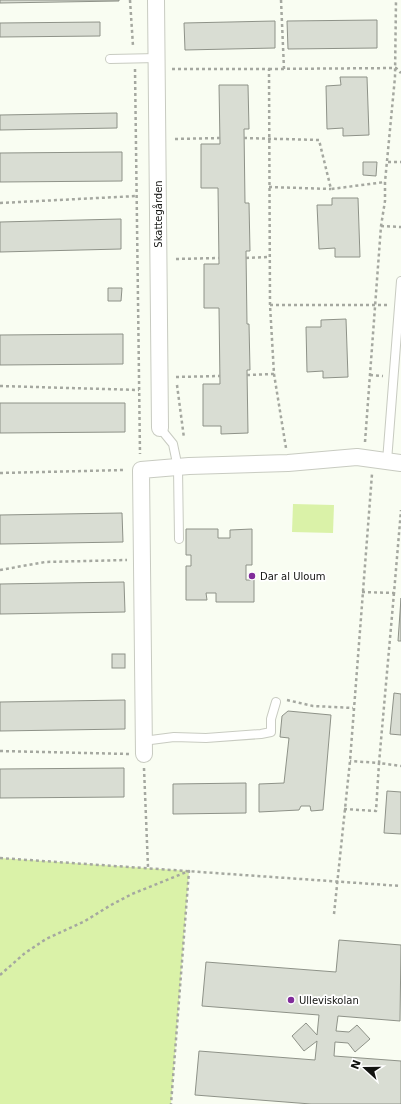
<svg xmlns="http://www.w3.org/2000/svg" width="401" height="1104" font-family="'DejaVu Sans',sans-serif">
<style>
.green{fill:#daf2a8}
.building{fill:#d9ddd3;stroke:#8e9288}
.lines{fill:none;stroke-linecap:round;stroke-linejoin:round}
.lane-casing{stroke:#c8cbc1;stroke-width:10}
.street-casing{stroke:#c8cbc1;stroke-width:18}
.path{stroke:#a5a8a0;stroke-width:2.5;stroke-dasharray:3 3;stroke-linecap:butt}
.lane{stroke:#fff;stroke-width:8}
.street{stroke:#fff;stroke-width:16}
.poi-dot{fill:#812c9a;stroke:#fff;stroke-width:1.5}
.labels{text-anchor:middle;stroke-width:3.5;stroke-linejoin:round;paint-order:stroke}
.street-label{font-size:10px;fill:#121310;stroke:#fff}
.poi-label{font-size:10px;fill:#121310;stroke:#fff;text-anchor:start}
</style>
<rect width="100%" height="100%" fill="#f9fdf2"/>
<g class="green">
<polygon points="293,504 334,505 333,533 292,532"/>
<polygon points="0,858 189,871 171,1104 0,1104"/>
</g>
<g class="building">
<polygon points="0,0 119,0 119,1 0,3"/>
<polygon points="377,20 377,48 288,49 287,21"/>
<polygon points="275,21 275,48 185,50 184,23"/>
<polygon points="100,22 100,36 0,37 0,23"/>
<polygon points="340,77 367,77 369,135 343,136 343,128 327,129 326,86 341,85"/>
<polygon points="219,85 248,85 249,129 244,129 245,203 249,203 250,251 246,251 247,324 249,324 250,370 247,370 248,433 221,434 221,426 203,426 203,384 220,384 219,308 204,308 204,264 219,264 218,188 201,188 201,144 220,144"/>
<polygon points="117,113 117,128 0,130 0,115"/>
<polygon points="122,152 122,181 0,182 0,153"/>
<polygon points="363,162 377,162 376,176 363,175"/>
<polygon points="332,198 358,198 360,257 335,257 335,248 319,249 317,205 332,205"/>
<polygon points="121,219 121,249 0,252 0,222"/>
<polygon points="108,288 122,288 121,301 108,301"/>
<polygon points="346,319 348,377 323,378 323,371 307,372 306,327 321,327 321,320"/>
<polygon points="123,334 123,364 0,365 0,335"/>
<polygon points="0,403 125,403 125,432 0,433"/>
<polygon points="122,513 123,542 0,544 0,515"/>
<polygon points="186,529 218,529 218,538 230,538 230,530 252,529 252,565 246,565 246,580 254,580 254,602 216,602 216,593 206,593 207,600 186,600 186,566 191,566 191,555 186,555"/>
<polygon points="124,582 125,612 0,614 0,584"/>
<polygon points="401,598 401,641 398,641"/>
<rect x="112" y="654" width="13" height="14"/>
<polygon points="394,693 401,694 401,735 390,734"/>
<polygon points="125,700 125,729 0,731 0,702"/>
<polygon points="288,711 331,715 323,810 311,811 310,806 301,806 299,810 259,812 259,784 284,783 289,738 280,737 282,716"/>
<polygon points="124,768 124,797 0,798 0,769"/>
<polygon points="246,783 246,813 173,814 173,784"/>
<polygon points="387,791 401,792 401,834 384,833"/>
<polygon points="339,940 401,945 400,1021 338,1016 336,1031 349,1032 357,1025 370,1039 355,1052 348,1043 335,1042 334,1056 401,1061 401,1104 311,1104 195,1095 199,1051 315,1060 317,1041 304,1051 292,1036 306,1023 317,1035 319,1015 202,1006 206,962 336,972"/>
</g>
<g class="lines">
<g class="lane-casing">
<g id="lane">
<polyline points="110,59 157,58"/>
<polyline points="160,428 173,444 178,468 179,539"/>
<polyline points="387,461 401,281"/>
<polyline points="143,741 174,737 206,738 261,734 271,732 271,719 276,702"/>
</g>
</g>
<g class="street-casing">
<g id="street">
<polyline points="156,0 160,428"/>
<polyline points="144,754 141,470 189,466 288,463 357,457 401,463"/>
</g>
</g>
<g class="path">
<polyline points="130,0 133,46"/>
<polyline points="281,0 284,69"/>
<polyline points="135,69 140,454"/>
<polyline points="172,69 269,69 270,305 274,374 286,448"/>
<polyline points="269,69 396,68 401,73"/>
<polyline points="244,138 319,140 331,189 385,182"/>
<polyline points="175,139 220,138"/>
<polyline points="388,162 401,162"/>
<polyline points="269,187 331,189"/>
<polyline points="0,203 137,196"/>
<polyline points="381,226 401,227"/>
<polyline points="246,258 269,257"/>
<polyline points="176,259 219,258"/>
<polyline points="270,305 388,305"/>
<polyline points="247,375 274,374"/>
<polyline points="370,375 383,376"/>
<polyline points="176,377 220,376"/>
<polyline points="177,385 184,438"/>
<polyline points="0,386 139,390"/>
<polyline points="365,442 381,226 385,201 385,182 395,77 396,0"/>
<polyline points="0,473 125,470"/>
<polyline points="0,570 45,562 127,560"/>
<polyline points="362,592 394,593 401,510"/>
<polyline points="394,593 379,763 401,766"/>
<polyline points="287,700 313,706 353,708"/>
<polyline points="0,751 129,754"/>
<polyline points="144,768 148,867"/>
<polyline points="344,809 376,811 379,763 350,761"/>
<polyline points="0,858 401,886"/>
<polyline points="334,914 350,761 372,474"/>
<polyline points="0,975 25,953 46,939 85,921 111,905 132,894 189,871 171,1104"/>
</g>
<use href="#lane" class="lane"/>
<use href="#street" class="street"/>
</g>
<g class="poi-dot">
<circle cx="252" cy="576" r="4"/>
<circle cx="291" cy="1000" r="4"/>
</g>
<g class="labels">
<g class="street-label">
<text transform="translate(158 214) rotate(-90)" y="4">Skattegården</text>
</g>
<g class="poi-label">
<text x="260" y="580">Dar al Uloum</text>
<text x="299" y="1004">Ulleviskolan</text>
</g>
</g>
<g transform="translate(365 1068) rotate(291)" stroke="#ffffff" stroke-width="3" paint-order="stroke">
<path d="M0-3L7 15L0 10L-7 15Z" fill="#121310"/>
<text y="-6" font-size="11" font-weight="bold" text-anchor="middle" fill="#121310">N</text>
</g>
</svg>
